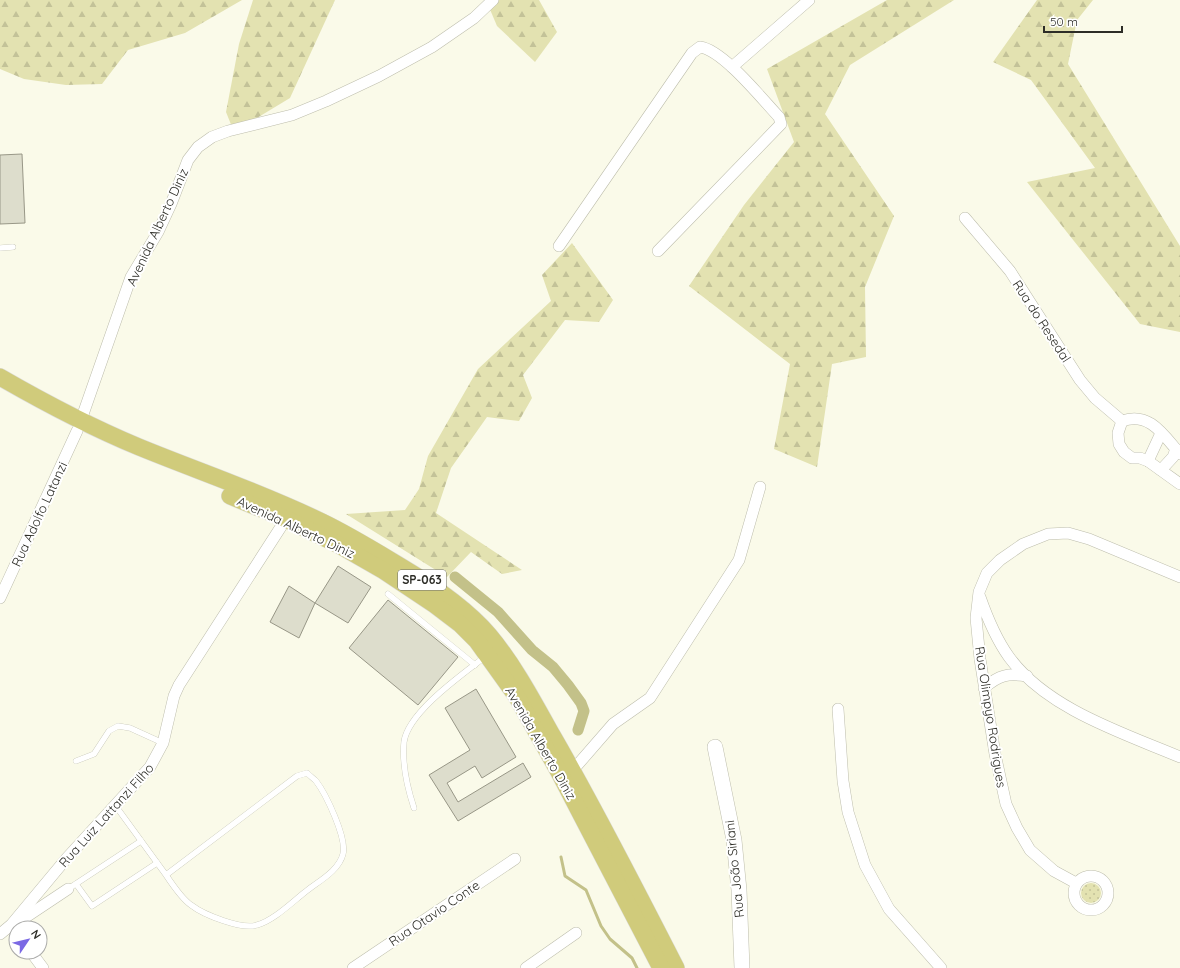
<svg xmlns="http://www.w3.org/2000/svg" width="1180" height="968" font-family="Quicksand,sans-serif">
<style>
.grass{fill:url(#grass-dots)}
.forest{fill:url(#forest-firs)}
.lines{fill:none;stroke-linecap:round;stroke-linejoin:round}
.stream{stroke:#c3c189;stroke-width:3}
.canal{stroke:#c3c189;stroke-width:11}
.building{fill:#ddc;stroke:#989787}
.lane-casing{stroke:#bdbdac;stroke-width:6}
.street-casing{stroke:#bdbdac;stroke-width:12}
.secondary-casing{stroke:#bdbdac;stroke-width:16}
.primary-casing{stroke:#dddddc;stroke-width:18}
.lane{stroke:#fff;stroke-width:5.5}
.street{stroke:#fff;stroke-width:11}
.secondary{stroke:#fff;stroke-width:15}
.primary{stroke:#d0cb7b;stroke-width:17}
.labels{text-anchor:middle;stroke-width:4;stroke-linejoin:round;paint-order:stroke}
.shield{fill:#fff;stroke:#6c6c68;stroke-width:1}
.shield-label{font-size:12px;font-weight:bold;fill:#2d2d27}
.street-label{font-size:13px;fill:#2d2d27;stroke:#fff}
</style>
<defs>
<pattern id="grass-dots" width="8" height="8" patternUnits="userSpaceOnUse"><rect width="8" height="8" fill="#e3e2b1"/><path d="M2 2h.1M6 6h.1" fill="none" stroke="#c3c298" stroke-width="1.8" stroke-linecap="round"/></pattern>
<pattern id="forest-firs" width="22" height="20" patternUnits="userSpaceOnUse"><rect width="22" height="20" fill="#e3e2b1"/><path d="M5 1l3.5 6h-7zM16 11l3.5 6h-7z" fill="#c3c298"/></pattern>
</defs>
<rect width="100%" height="100%" fill="#fafae9"/>
<circle class="grass" cx="1091" cy="893" r="10"/>
<g class="forest">
<polygon points="0,0 242,0 185,33 128,50 102,84 66,85 24,79 0,69"/>
<polygon points="253,0 335,0 290,98 234,132 226,112 239,44"/>
<polygon points="486,0 539,0 557,32 535,62 497,26"/>
<polygon points="887,0 954,0 850,65 825,114 894,216 865,287 866,357 832,364 817,467 774,449 790,364 689,286 744,205 794,142 767,69"/>
<polygon points="1037,0 1093,0 1077,20 1068,64 1180,246 1180,332 1140,324 1027,182 1095,168 1031,80 993,62"/>
<polygon points="572,243 613,300 599,322 565,320 523,375 532,398 519,421 487,417 451,468 436,513 522,570 502,574 471,552 447,577 346,514 405,510 419,489 428,456 478,369 551,301 542,275"/>
</g>
<g class="lines">
<polyline class="stream" points="561,857 565,876 586,890 601,926 610,939 632,958 637,968"/>
<polyline class="canal" points="455,577 498,612 532,650 553,667 568,685 581,703 584,711 578,730"/>
</g>
<g class="building">
<polygon points="22,154 25,223 0,224 0,155"/>
<polygon points="338,566 371,587 348,623 315,603"/>
<polygon points="289,586 315,603 299,638 270,622"/>
<polygon points="388,600 458,657 418,705 349,648"/>
<polygon points="476,689 516,757 482,778 475,766 447,783 458,802 523,763 531,777 458,821 429,775 470,750 445,708"/>
</g>
<g class="lines">
<g class="lane-casing">
<g id="lane">
<polyline points="0,248 13,247"/>
<polyline points="388,594 475,665"/>
<polyline points="76,761 94,754 109,731 118,726 130,728 163,743"/>
<path d="M115 805 166 875C172 884 182 899 191 905 204 915 242 930 257 925 275 920 294 900 309 889 321 880 339 870 343 854 347 838 326 794 316 781 313 778 310 776 307 773L297 776 166 875"/>
<path d="M414 808C407 787 402 764 404 742 408 712 463 674 486 656"/>
<polyline points="76,884 92,906 157,863"/>
<polyline points="68,889 141,841"/>
</g>
</g>
<g class="street-casing">
<g id="street">
<polyline points="732,67 809,0"/>
<polyline points="965,218 1010,271 1080,380 1095,398 1122,421"/>
<path d="M559 246 692 53 700 47C723 50 762 99 779 117L781 124 658 251"/>
<polyline points="81,420 131,277 158,232 171,204 188,160 198,147 212,137 228,131 292,115 326,101 379,76 432,47 474,18 493,0"/>
<polyline points="1122,421 1118,433 1119,444 1124,452 1132,458 1140,458 1148,461 1180,484"/>
<path d="M1122 421C1150 411 1164 436 1180 454"/>
<polyline points="1148,461 1161,433"/>
<polyline points="1161,470 1173,457 1176,449"/>
<path d="M980 597C987 617 996 639 1009 657 1047 709 1123 733 1180 757"/>
<polyline points="0,598 77,431"/>
<path d="M984 688C999 675 1008 673 1027 676"/>
<polyline points="838,709 843,781 848,812 865,865 889,909 941,968"/>
<polyline points="573,770 613,724 650,698 739,560 760,487"/>
<circle cx="1091" cy="893" r="17"/>
<polyline points="1076,883 1054,871 1030,850 1017,828 1006,804 995,754 980,659 976,618 979,592 987,573 1000,560 1023,544 1048,534 1068,533 1089,539 1180,577"/>
<polyline points="17,923 68,889"/>
<polyline points="0,934 11,925 66,859 150,767 163,743 174,696 179,685 286,519"/>
<polyline points="31,952 43,968"/>
<polyline points="353,968 515,859"/>
<polyline points="526,968 576,933"/>
</g>
</g>
<g class="secondary-casing">
<polyline id="secondary" points="715,747 734,840 739,890 742,968"/>
</g>
<g class="primary-casing">
<g id="primary">
<path d="M0 377C45 403 91 427 139 447 200 472 263 493 322 522 349 535 375 551 400 566 432 585 465 607 489 635 514 665 533 701 552 735 596 811 636 890 676 968"/>
<polyline points="230,496 286,519 337,544 384,571 435,605 460,624 477,641 517,697 559,772 661,968"/>
</g>
</g>
<use href="#lane" class="lane"/>
<use href="#street" class="street"/>
<use href="#secondary" class="secondary"/>
<use href="#primary" class="primary"/>
</g>
<g class="labels">
<rect class="shield" x="398" y="570" width="48" height="20" rx="3"/>
<g class="shield-label">
<text x="422" y="584">SP-063</text>
</g>
<g class="street-label">
<text transform="translate(157 227) rotate(-65)" y="5">Avenida Alberto Diniz</text>
<text transform="translate(1042 321) rotate(57)" y="5">Rua do Resedal</text>
<text transform="translate(39 514) rotate(-65)" y="5">Rua Adolfo Latanzi</text>
<text transform="translate(296 527) rotate(25)" y="5">Avenida Alberto Diniz</text>
<text transform="translate(991 717) rotate(81)" y="5">Rua Olimpyo Rodrigues</text>
<text transform="translate(541 743) rotate(60)" y="5">Avenida Alberto Diniz</text>
<text transform="translate(106 815) rotate(-48)" y="5">Rua Luiz Lattanzi Filho</text>
<text transform="translate(734 869) rotate(-96)" y="5">Rua João Siriani</text>
<text transform="translate(434 913) rotate(-34)" y="5">Rua Otavio Conte</text>
</g>
</g>
<g transform="translate(28 940) rotate(55)"><circle r="19" fill="#ffffff" stroke="#ababa9"/>
<path d="M0-3L7 15L0 10L-7 15Z" fill="#7b69e4"/>
<text y="-6" font-size="11" font-weight="bold" text-anchor="middle" fill="#2d2d27">N</text>
</g>
<path d="M1044 26v6h78v-6" fill="none" stroke="#2d2d27" stroke-width="2"/>
<text x="1050" y="26" font-size="12" fill="#2d2d27" stroke="#ffffff" stroke-width="3" paint-order="stroke">50 m</text>
</svg>
